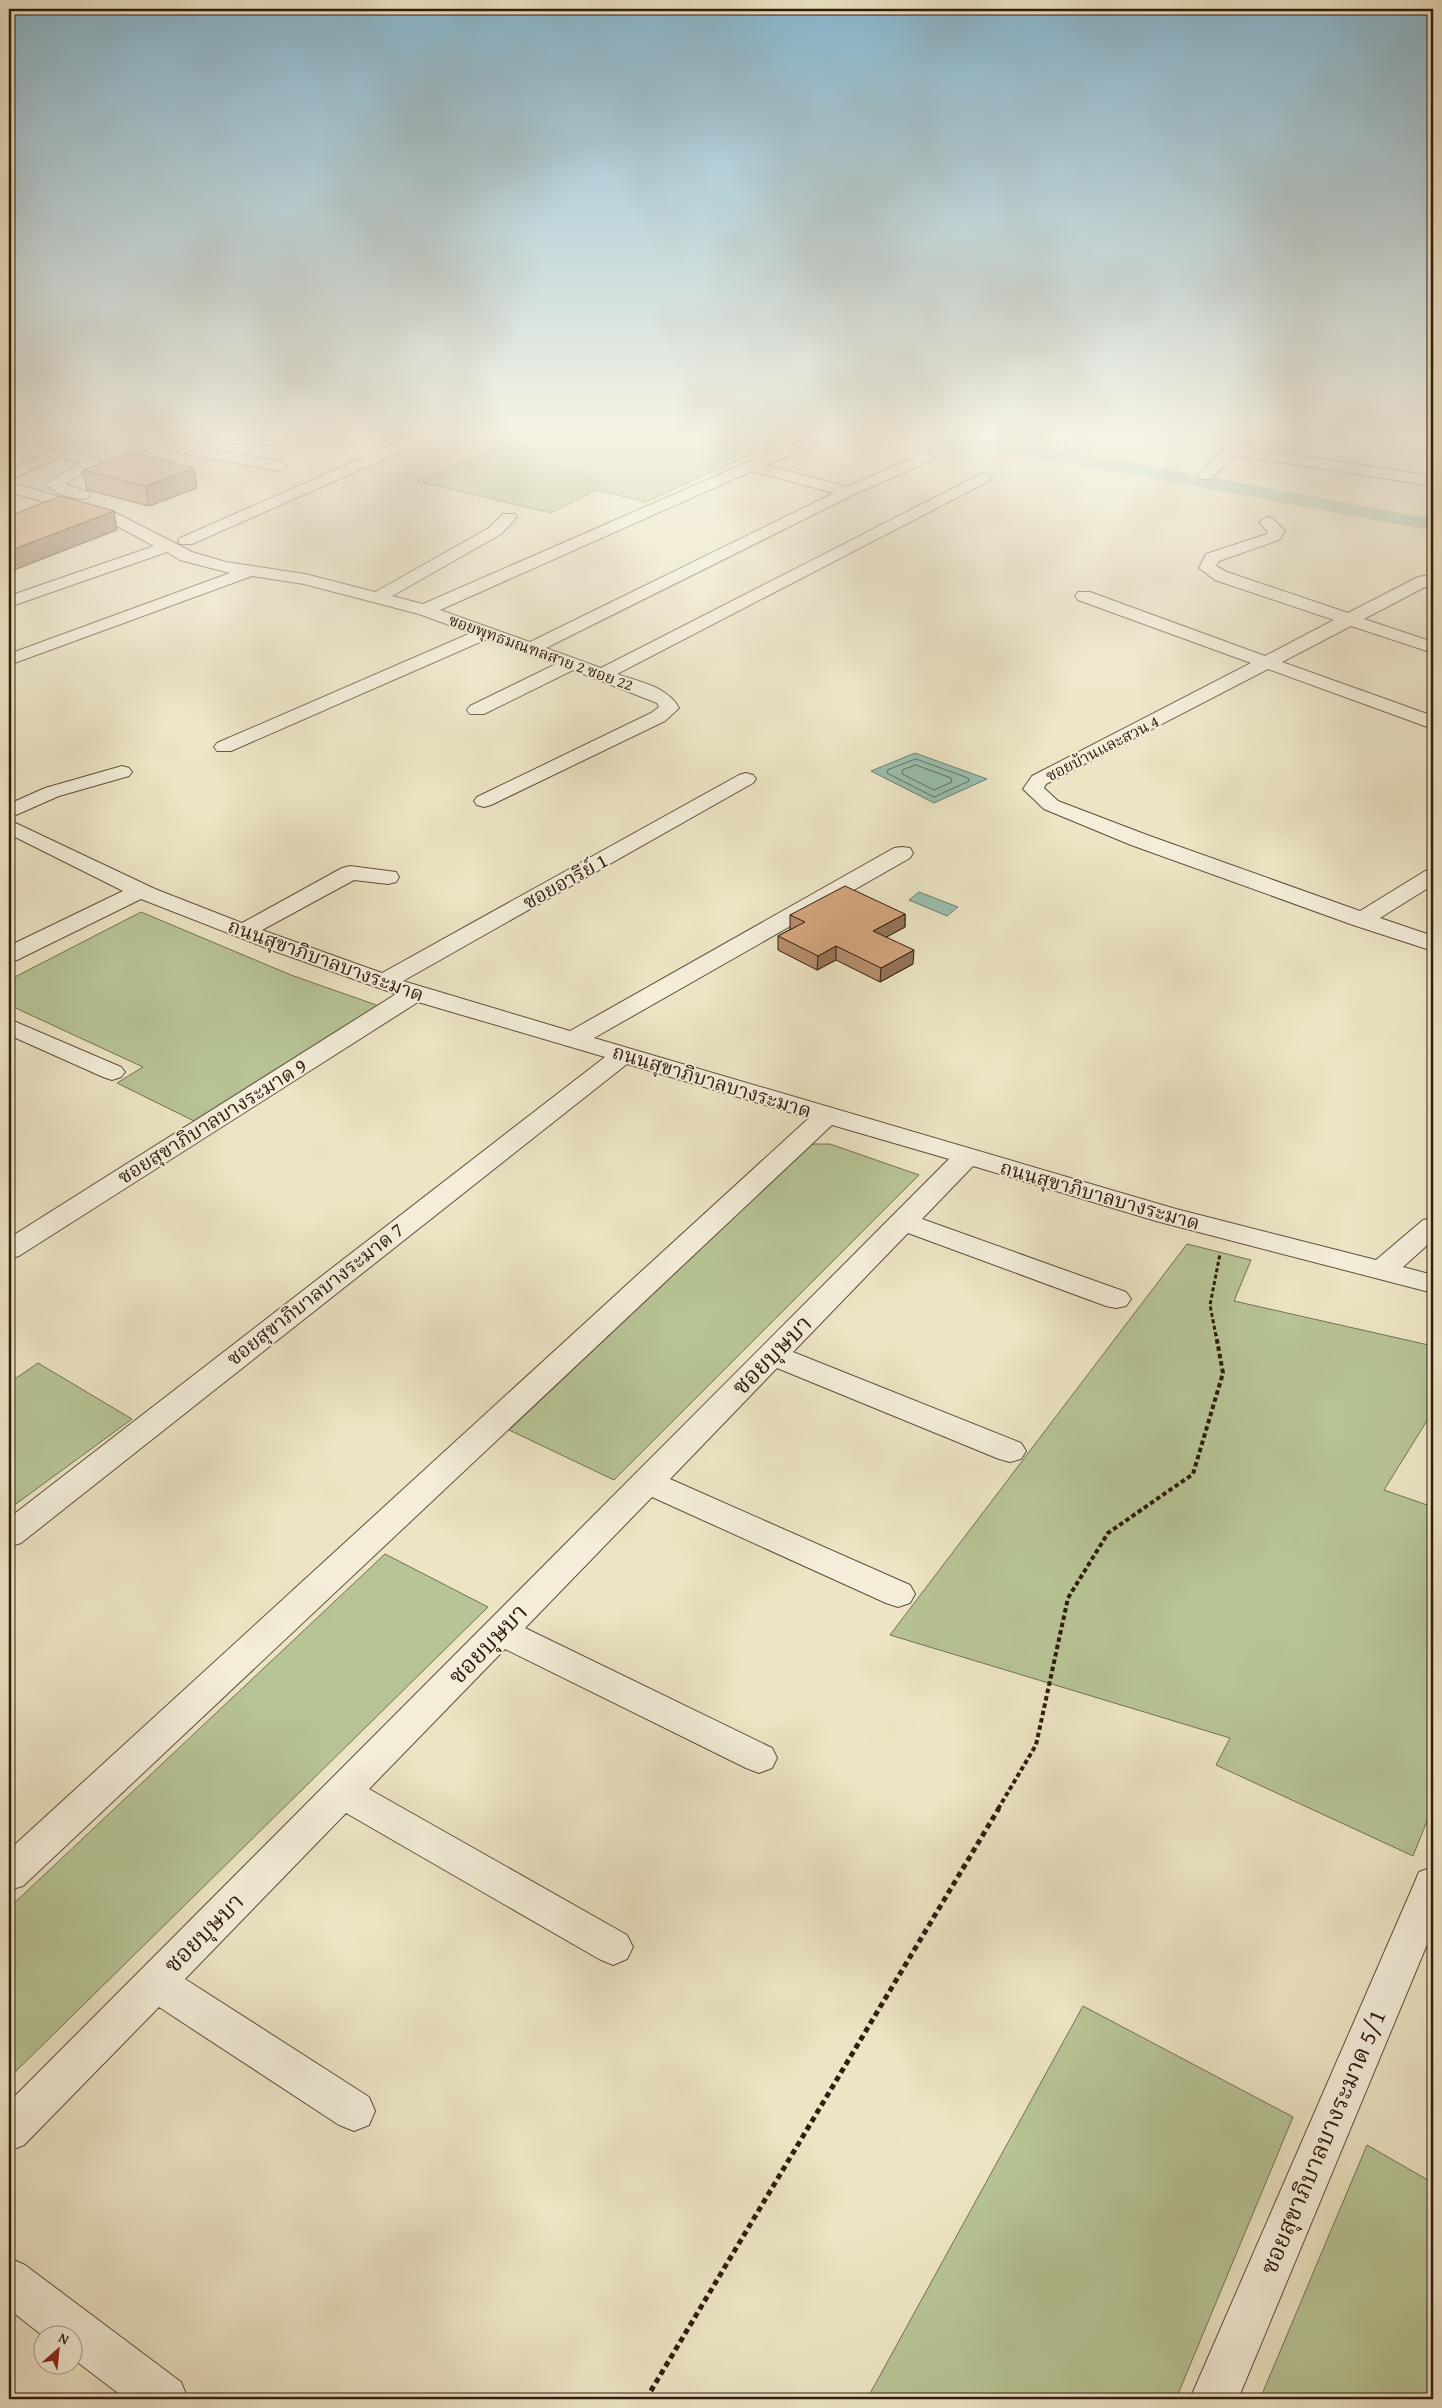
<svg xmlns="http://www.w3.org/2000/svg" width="1442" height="2408" font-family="'Gentium Book Plus','Noto Serif Thai',serif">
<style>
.green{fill:#b7c495;stroke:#747052}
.water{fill:#99bfaf;stroke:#6f7d6f}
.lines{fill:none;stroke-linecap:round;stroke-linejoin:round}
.shore{stroke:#656d60;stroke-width:1}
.canal{fill:#99bfaf;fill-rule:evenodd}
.minor-casing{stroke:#604d3d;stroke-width:2}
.major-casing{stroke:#311b10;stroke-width:2}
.path-far2{stroke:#311b10;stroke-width:3;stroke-dasharray:4 2.5;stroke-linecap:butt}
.path-far1{stroke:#311b10;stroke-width:4;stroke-dasharray:4.5 3;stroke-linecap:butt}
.path{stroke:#311b10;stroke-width:5;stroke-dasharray:5.5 4;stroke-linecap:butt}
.minor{fill:#f3edd9;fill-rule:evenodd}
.major{fill:#ece4c4;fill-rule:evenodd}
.wall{fill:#b68e6c;stroke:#311b10}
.shaded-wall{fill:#947458;stroke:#311b10}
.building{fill:#d4a57d;stroke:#311b10}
.labels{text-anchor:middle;stroke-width:4;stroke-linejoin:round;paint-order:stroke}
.far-street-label{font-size:16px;fill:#311b10;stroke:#f3edd9}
.street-label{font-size:20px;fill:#311b10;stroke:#f3edd9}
.near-street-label{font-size:24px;fill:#311b10;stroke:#f3edd9}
</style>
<rect width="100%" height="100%" fill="#ece4c4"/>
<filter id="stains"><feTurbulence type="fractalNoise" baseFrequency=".004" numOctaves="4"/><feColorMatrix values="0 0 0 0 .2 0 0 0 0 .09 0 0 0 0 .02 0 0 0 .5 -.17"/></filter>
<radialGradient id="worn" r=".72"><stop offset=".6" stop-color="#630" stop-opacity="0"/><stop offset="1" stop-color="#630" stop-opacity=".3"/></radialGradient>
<g class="green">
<polygon points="528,436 792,436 645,502 597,490 551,513 417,481"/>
<polygon points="141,912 291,975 379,1006 198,1123 117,1083 143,1067 9,1005 9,980"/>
<polygon points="812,1144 830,1144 919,1175 614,1480 509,1430"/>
<polygon points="1187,1244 1251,1260 1234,1301 1433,1346 1433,1411 1384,1490 1433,1507 1433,1806 1413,1856 1216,1765 1230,1738 890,1635"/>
<polygon points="38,1363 132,1419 9,1509 9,1383"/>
<polygon points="385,1554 488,1607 9,2078 9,1908"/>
<polygon points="1083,2006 1293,2117 1176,2399 867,2399"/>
<polygon points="1367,2145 1433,2183 1433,2399 1260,2399"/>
</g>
<g class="water">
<polygon points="915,753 987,779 934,803 871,771"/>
<polygon points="919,892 958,907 947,916 909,900"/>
</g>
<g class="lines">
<g class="shore">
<polygon points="916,759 968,778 969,781 934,797 887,773 888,770"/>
<polygon points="916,765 951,778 952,782 934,790 902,774 903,770"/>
</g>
<polygon class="canal" points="930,436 970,436 1129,462 1433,519 1433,531 1129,474 939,441 933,440"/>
<g class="minor-casing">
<g id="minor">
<polygon points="140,436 160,436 183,445 279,461 287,466 279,471 180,453 142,439"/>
<polygon points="205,436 289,436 287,439 261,446 212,440"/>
<polygon points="413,436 432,436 430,439 192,544 180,544 178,541 180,538"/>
<polygon points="1076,436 1091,436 1077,450 1067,450 1065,447"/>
<polygon points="1237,436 1251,437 1242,447 1433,476 1433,486 1235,455 1211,479 1201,479 1198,476 1201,473"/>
<path d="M809 438 816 442 814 445 766 465 847 487 922 454 927 453 934 457 932 460 853 495 546 648 601 668 979 475 984 473 992 478 989 481 617 674C639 682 667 686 679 708L665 721 491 805 484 807 477 805 474 801 477 797 651 713 659 707 657 703 573 670 484 714H470L467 710 470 706 556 664 487 639 231 751H217L214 747 217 743 471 633 419 614 304 584 252 576 9 665V654L230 573 180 560 167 552 9 607V596L154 546 104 519 9 492V482L116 513 192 552 226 562 305 574 375 592 489 528 503 514H515L517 517 501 534 392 596 423 604 746 463ZM752 471 834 493 530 642 440 610Z"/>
<path d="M60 448 98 459 101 462 65 484 88 492 90 495 88 498C77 501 53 493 46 484L80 463 55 455 53 452Z"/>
<polygon points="1267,517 1273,519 1285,531 1279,540 1219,561 1216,566 1227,572 1348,613 1418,577 1424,576 1433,578 1433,589 1425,587 1364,619 1433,642 1433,653 1351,626 1282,662 1433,716 1433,729 1268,669 1046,784 1044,788 1058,801 1147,835 1360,911 1425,871 1433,869 1433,885 1380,918 1433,936 1433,951 1353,925 1131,845 1044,809 1023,789 1032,776 1251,663 1078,600 1075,596 1078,592 1090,592 1265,656 1334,620 1215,580 1199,568 1206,554 1267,534 1268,532 1259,522"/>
<polygon points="122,766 129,768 132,772 129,776 59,796 9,818 9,804 45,788"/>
<polygon points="746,773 753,775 756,779 753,783 403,981 570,1031 894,848 902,847 910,848 913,853 910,858 594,1038 1176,1209 1376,1260 1423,1220 1433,1218 1433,1240 1403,1267 1433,1275 1433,1293 1156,1221 973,1166 922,1219 1126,1292 1131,1299 1126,1306 1116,1308 1106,1306 908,1233 793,1352 1021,1443 1026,1451 1021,1459 1010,1462 999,1459 777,1368 670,1479 910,1585 915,1594 910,1603 898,1607 886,1603 652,1497 525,1628 772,1748 777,1758 772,1768 759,1773 746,1768 505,1649 369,1789 627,1935 633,1947 627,1959 613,1965 599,1959 346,1813 185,1979 369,2097 375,2111 369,2125 354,2131 339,2125 159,2007 24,2145 9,2151 9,2102 949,1159 832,1125 23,1886 9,1890 9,1850 809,1118 627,1064 21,1543 9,1547 9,1518 605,1057 418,1002 19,1256 9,1259 9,1238 396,994 274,951 141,899 17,960 9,962 9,946 123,891 9,834 9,820 155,889 242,923 342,868 350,866 396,872 399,877 396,882 388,884 354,880 262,930 382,973 739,775"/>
<polygon points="9,1019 121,1067 125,1072 121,1077 112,1080 103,1077 9,1035"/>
<polygon points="1433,1867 1433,1930 1238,2399 1190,2399 1414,1884 1419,1872"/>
<polygon points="9,2258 25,2265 181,2382 188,2399 126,2399 72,2358 72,2336 43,2336 9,2309"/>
</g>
</g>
<g class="major-casing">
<g id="major">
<polygon points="21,436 40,436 38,439 9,450 9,441"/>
<polygon points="85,436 104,436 102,439 9,480 9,470"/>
</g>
</g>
<polyline class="path-far2" points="1216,1336 1210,1305 1220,1254"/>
<polyline class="path-far1" points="998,1809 1036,1745 1068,1598 1108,1533 1193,1474 1223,1373 1216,1335"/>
<polyline class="path" points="646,2399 999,1808"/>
<use href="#minor" class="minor"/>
<use href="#major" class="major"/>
</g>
<g class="wall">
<polygon points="194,468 197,488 149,506 87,490 83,470"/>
<polygon points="905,914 905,927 886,937 913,964 880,982 836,960 817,970 778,950 778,936 791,929 790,929 790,915"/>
</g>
<g class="shaded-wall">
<polygon points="194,468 197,488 149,506 146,486"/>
<polygon points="114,511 117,530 9,572 9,551"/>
<polygon points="905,914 905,927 872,945 873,931"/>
<polygon points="836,946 836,960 817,970 818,956"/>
<polygon points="914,950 913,964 880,982 881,968"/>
</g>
<g class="building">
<polygon points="132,452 194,468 146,486 83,470"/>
<polygon points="61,496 114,511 9,551 9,516"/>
<polygon points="845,886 905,914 873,931 914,950 881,968 836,946 818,956 778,936 805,922 790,915"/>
</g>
<linearGradient id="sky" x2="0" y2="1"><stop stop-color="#88b8d1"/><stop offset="0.56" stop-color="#f6f3e4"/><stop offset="1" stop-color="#f6f3e4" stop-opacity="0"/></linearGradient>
<rect width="1442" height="773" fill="url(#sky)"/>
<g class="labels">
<g class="far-street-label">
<text transform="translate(541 652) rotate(20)" y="6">ซอยพุทธมณฑลสาย 2 ซอย 22</text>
<text transform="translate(1102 748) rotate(-27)" y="6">ซอยบ้านและสวน 4</text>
</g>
<g class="street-label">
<text transform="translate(565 881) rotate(-29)" y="7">ซอยอารีย์ 1</text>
<text transform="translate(326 960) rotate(20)" y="7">ถนนสุขาภิบาลบางระมาด</text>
<text transform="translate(712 1081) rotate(17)" y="7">ถนนสุขาภิบาลบางระมาด</text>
<text transform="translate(212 1121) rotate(-32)" y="7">ซอยสุขาภิบาลบางระมาด 9</text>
<text transform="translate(1100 1195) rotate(16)" y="7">ถนนสุขาภิบาลบางระมาด</text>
<text transform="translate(315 1294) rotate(-38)" y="7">ซอยสุขาภิบาลบางระมาด 7</text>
</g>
<g class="near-street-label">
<text transform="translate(772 1355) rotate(-45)" y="8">ซอยบุษบา</text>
<text transform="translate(488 1644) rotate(-46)" y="8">ซอยบุษบา</text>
<text transform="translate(204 1933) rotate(-45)" y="8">ซอยบุษบา</text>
<text transform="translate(1323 2142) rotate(-67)" y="8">ซอยสุขาภิบาลบางระมาด 5/1</text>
</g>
</g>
<rect width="1442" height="2408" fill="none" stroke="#ece4c4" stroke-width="30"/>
<rect x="10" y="10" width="1422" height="2388" fill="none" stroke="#311b10" stroke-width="2.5"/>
<rect x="15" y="15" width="1412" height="2378" fill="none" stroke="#311b10"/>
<g transform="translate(58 2350) rotate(27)"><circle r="24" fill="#f3edd9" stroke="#a59989"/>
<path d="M0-4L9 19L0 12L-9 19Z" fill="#8f2418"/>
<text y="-8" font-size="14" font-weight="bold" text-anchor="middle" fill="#311b10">N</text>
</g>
<rect width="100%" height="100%" filter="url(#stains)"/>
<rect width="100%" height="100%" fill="url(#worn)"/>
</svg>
